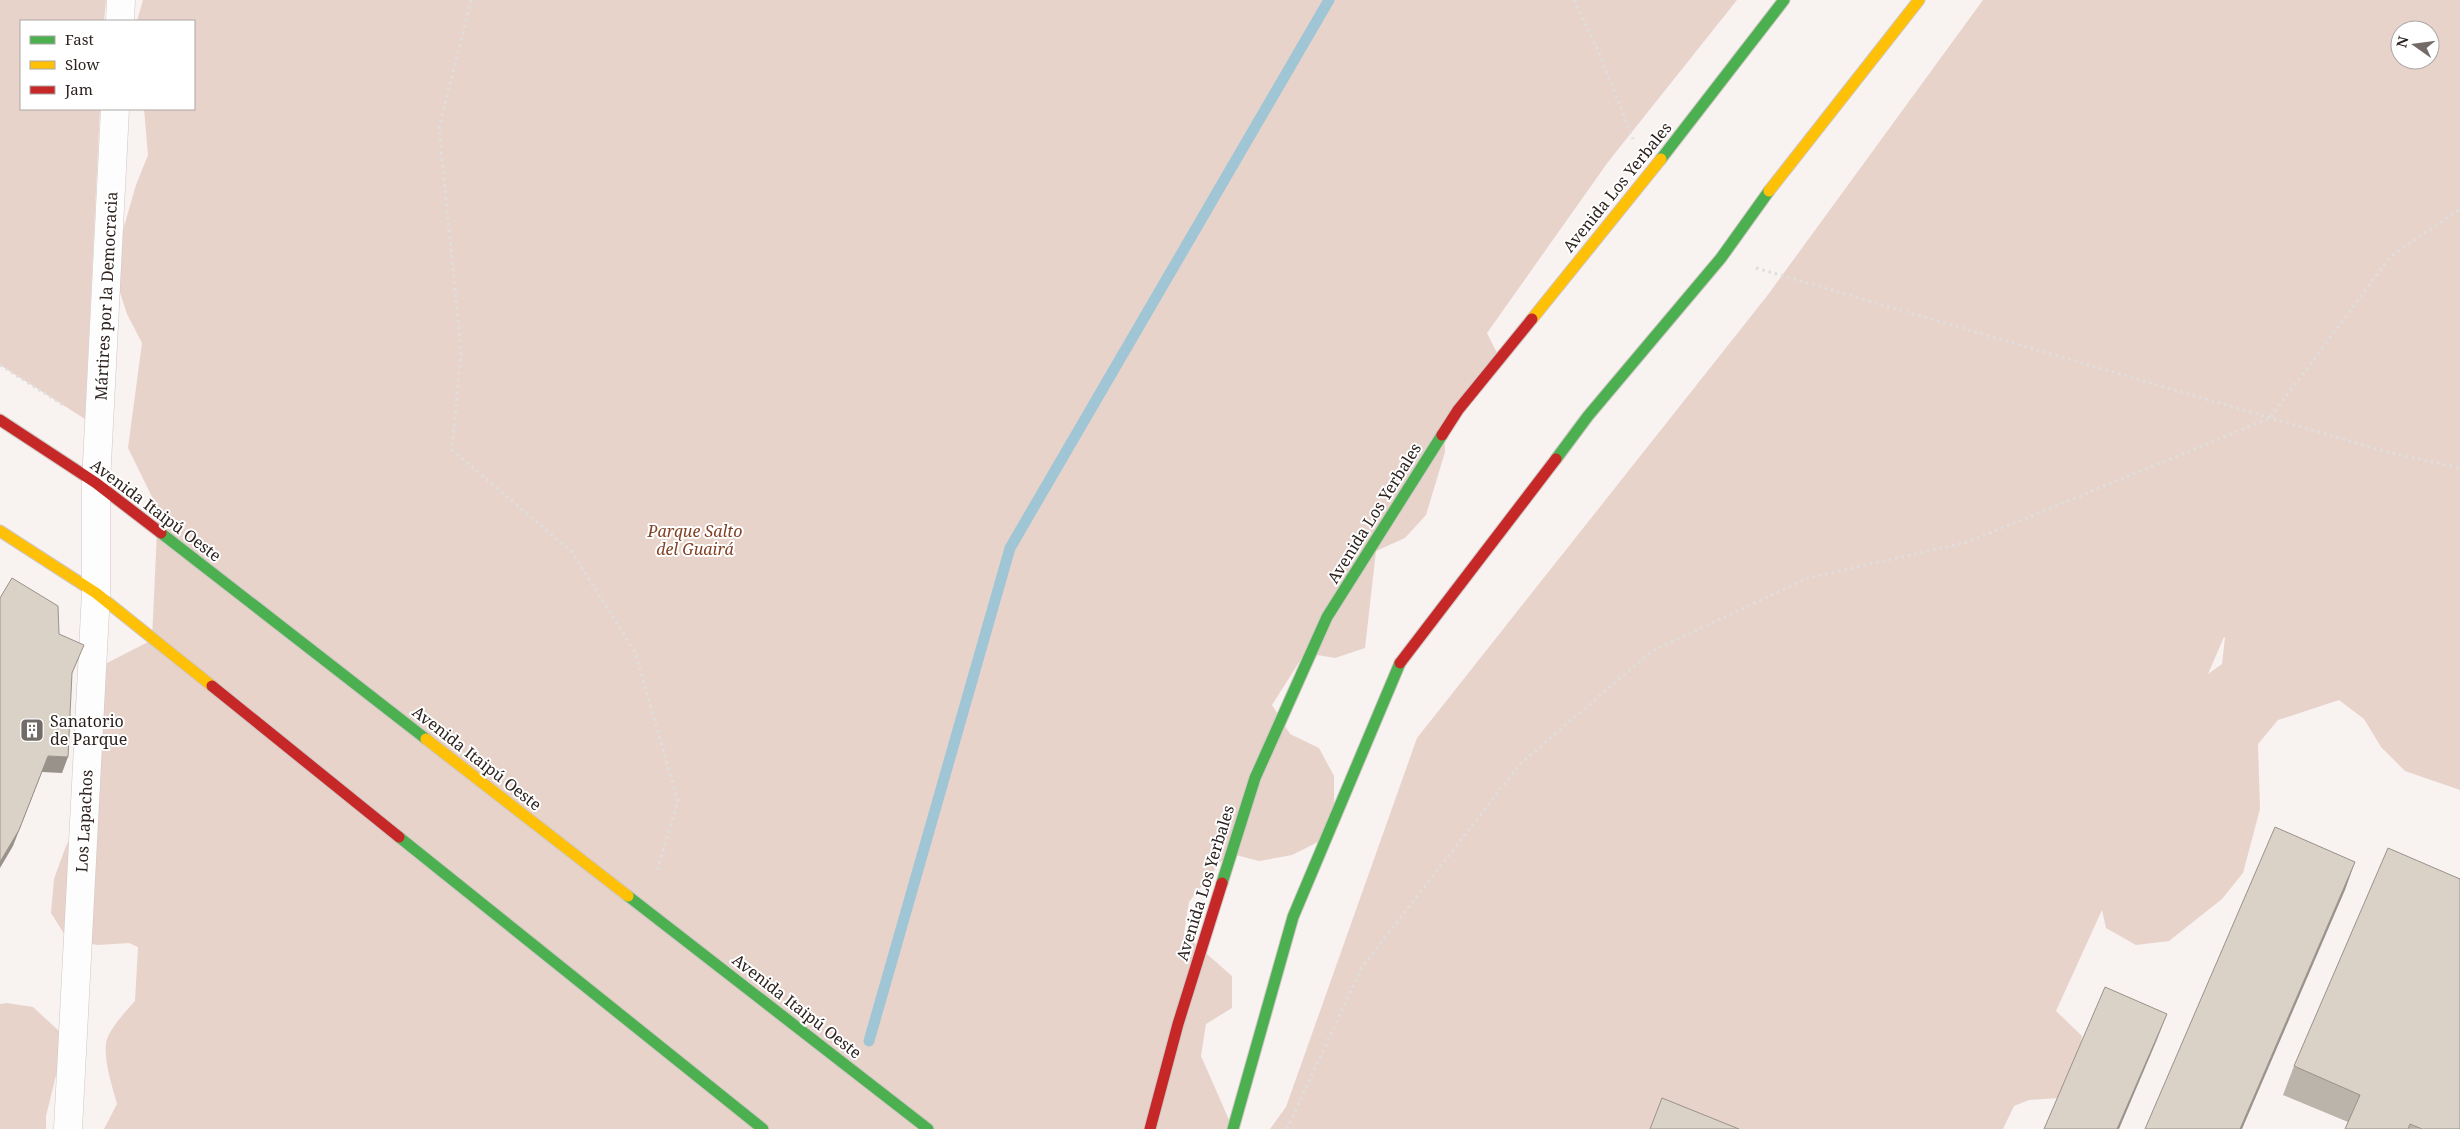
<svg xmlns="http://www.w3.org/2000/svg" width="2460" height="1129" font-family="'Noto Serif',serif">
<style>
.green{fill:#e8d3cb;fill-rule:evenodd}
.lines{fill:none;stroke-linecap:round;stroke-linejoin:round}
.stream{stroke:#a0c6d6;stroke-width:11}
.street-casing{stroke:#cfc7c5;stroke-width:29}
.fast-casing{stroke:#cfc7c5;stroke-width:13}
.slow-casing{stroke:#cfc7c5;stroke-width:13}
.jam-casing{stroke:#cfc7c5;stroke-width:13}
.path{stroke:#dfdedc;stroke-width:3;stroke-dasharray:2.5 4;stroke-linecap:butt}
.street{stroke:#fefdfd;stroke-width:28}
.fast{stroke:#4caf50;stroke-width:11}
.slow{stroke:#ffc107;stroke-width:11}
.jam{stroke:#c62828;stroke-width:11}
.wall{fill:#bbb4ab}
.shaded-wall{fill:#99928b}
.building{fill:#dad1c7;stroke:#99928b}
.labels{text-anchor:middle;stroke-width:4;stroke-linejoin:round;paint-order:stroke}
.street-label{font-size:16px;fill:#2c221e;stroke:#fff}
.park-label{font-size:16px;font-style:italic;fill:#814125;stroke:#fff}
.poi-label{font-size:16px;fill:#2c221e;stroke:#fff;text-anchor:start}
</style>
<rect width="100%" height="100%" fill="#f8f2f0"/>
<g class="green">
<polygon points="0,0 106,0 104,21 21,21 21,109 100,109 85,419 0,365"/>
<path d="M143 0H1737L1608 162 1487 333 1498 355 1444 421 1445 452 1426 515 1405 538 1376 551 1365 648 1335 658 1305 653 1272 705 1290 734 1319 748 1334 776V811L1320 841 1292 855 1259 861 1228 853 1189 902 1184 934 1232 976V1008L1206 1024 1201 1056 1233 1129H104L117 1104C112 1085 104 1063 106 1043 108 1030 127 1010 135 1001L138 947 129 943 98 945 68 940 51 913 54 879 66 846 82 817 73 788 107 663 152 640 158 509 128 448 142 343 127 314 117 283V251L136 185 148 155 144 109H194V21H137Z"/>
<path d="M1983 0H2460V790L2405 771 2381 747 2364 719 2339 700 2278 720 2258 744 2260 809 2243 873 2222 899 2169 941 2136 945 2106 928 2102 910 2056 1011 2082 1036 2077 1068 2060 1098 2029 1100 2014 1106 2003 1129H1270L1286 1107 1417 738 1767 296ZM2400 30H2430V60H2400ZM2225 637 2222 664 2208 674 2224 637Z"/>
<polygon points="7,1003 33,1007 60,1032 61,1055 46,1116 46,1129 0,1129 0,1004"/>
</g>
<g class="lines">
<polyline class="stream" points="869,1041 1010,548 1329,0"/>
<g class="street-casing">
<g id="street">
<polyline points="120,21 121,0"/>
<polyline points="68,1129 96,593 96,483 115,109"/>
</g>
</g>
<g class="fast-casing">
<g id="fast">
<polyline points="1661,159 1784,0"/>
<polyline points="1556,459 1588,416 1721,258 1769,191"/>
<polyline points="161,533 426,739"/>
<polyline points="399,837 763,1129"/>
<polyline points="1222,883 1255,778 1327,617 1442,435"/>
<polyline points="628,896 928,1129"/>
<polyline points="1233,1129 1293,917 1400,663"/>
</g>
</g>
<g class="slow-casing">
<g id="slow">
<polyline points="1769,191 1919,0"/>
<polyline points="1532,319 1661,159"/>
<polyline points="0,531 96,593 212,686"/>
<polyline points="426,739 628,896"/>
</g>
</g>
<g class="jam-casing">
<g id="jam">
<polyline points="0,420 96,483 161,533"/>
<polyline points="1442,435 1458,410 1532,319"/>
<polyline points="1400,663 1556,459"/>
<polyline points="212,686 399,837"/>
<polyline points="1150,1129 1178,1024 1222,883"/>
</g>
</g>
<g class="path">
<polyline points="471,0 439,128 461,351 452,450 572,552 635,652 678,801 656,874"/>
<polyline points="1574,0 1600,55 1633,139"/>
<polyline points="1756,268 2387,452 2460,468"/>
<polyline points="0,365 65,406"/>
<polyline points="1287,1129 1362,967 1520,764 1652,651 1808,578 1968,542 2270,418 2391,256 2460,209"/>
</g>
<use href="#street" class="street"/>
<use href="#fast" class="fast"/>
<use href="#slow" class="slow"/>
<use href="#jam" class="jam"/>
</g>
<polygon class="wall" points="2294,1066 2460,1129 2345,1129 2348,1122 2283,1095"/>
<g class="shaded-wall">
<polygon points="48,756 68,757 62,773 42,772 13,846 0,868 0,862"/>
<polygon points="2355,862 2345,890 2242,1129 2240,1129"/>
<polygon points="2167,1014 2156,1042 2119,1129 2117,1129"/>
</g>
<g class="building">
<polygon points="12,578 58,606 59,634 84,645 72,673 68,757 48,756 19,830 0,862 0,598"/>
<polygon points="2275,827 2355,862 2240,1129 2145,1129"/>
<polygon points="2388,848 2460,879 2460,1129 2422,1129 2410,1124 2408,1129 2345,1129 2360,1095 2294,1066"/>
<polygon points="2105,987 2167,1014 2117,1129 2044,1129"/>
<polygon points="1662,1098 1739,1129 1650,1129"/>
</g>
<defs>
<g id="building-square" transform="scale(1.25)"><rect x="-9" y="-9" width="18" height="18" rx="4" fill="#736b68" stroke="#fff"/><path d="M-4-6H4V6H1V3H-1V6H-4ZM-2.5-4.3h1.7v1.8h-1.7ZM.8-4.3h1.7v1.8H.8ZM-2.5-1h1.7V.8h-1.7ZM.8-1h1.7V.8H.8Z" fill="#fff"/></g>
</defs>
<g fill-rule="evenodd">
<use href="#building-square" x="32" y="730"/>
</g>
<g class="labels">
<g class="street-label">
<text transform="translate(1617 187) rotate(-51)" y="6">Avenida Los Yerbales</text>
<text transform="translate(106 296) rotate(-87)" y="6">Mártires por la Democracia</text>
<text transform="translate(156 510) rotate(37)" y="6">Avenida Itaipú Oeste</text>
<text transform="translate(1374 513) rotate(-58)" y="6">Avenida Los Yerbales</text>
<text transform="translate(477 758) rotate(38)" y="6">Avenida Itaipú Oeste</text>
<text transform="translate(84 821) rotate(-87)" y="6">Los Lapachos</text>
<text transform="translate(1205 883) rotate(-73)" y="6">Avenida Los Yerbales</text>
<text transform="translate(797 1006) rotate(38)" y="6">Avenida Itaipú Oeste</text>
</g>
<g class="park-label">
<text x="695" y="537">Parque Salto<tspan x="695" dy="18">del Guairá</tspan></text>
</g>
<g class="poi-label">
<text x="50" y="727">Sanatorio<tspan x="50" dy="18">de Parque</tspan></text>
</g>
</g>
<rect x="20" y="20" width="175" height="90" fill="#ffffff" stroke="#aba7a5"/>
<rect x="30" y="36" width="25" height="8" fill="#4caf50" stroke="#aba7a5"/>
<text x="65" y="45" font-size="15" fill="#2c221e">Fast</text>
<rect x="30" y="61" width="25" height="8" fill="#ffc107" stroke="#aba7a5"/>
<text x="65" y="70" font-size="15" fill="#2c221e">Slow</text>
<rect x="30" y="86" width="25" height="8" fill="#c62828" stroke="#aba7a5"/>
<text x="65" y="95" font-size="15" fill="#2c221e">Jam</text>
<g transform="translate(2415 45) rotate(284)"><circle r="24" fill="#ffffff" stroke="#aba7a5"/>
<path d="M0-4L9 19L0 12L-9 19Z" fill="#736b68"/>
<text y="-8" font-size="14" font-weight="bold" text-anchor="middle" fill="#2c221e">N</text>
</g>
</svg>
